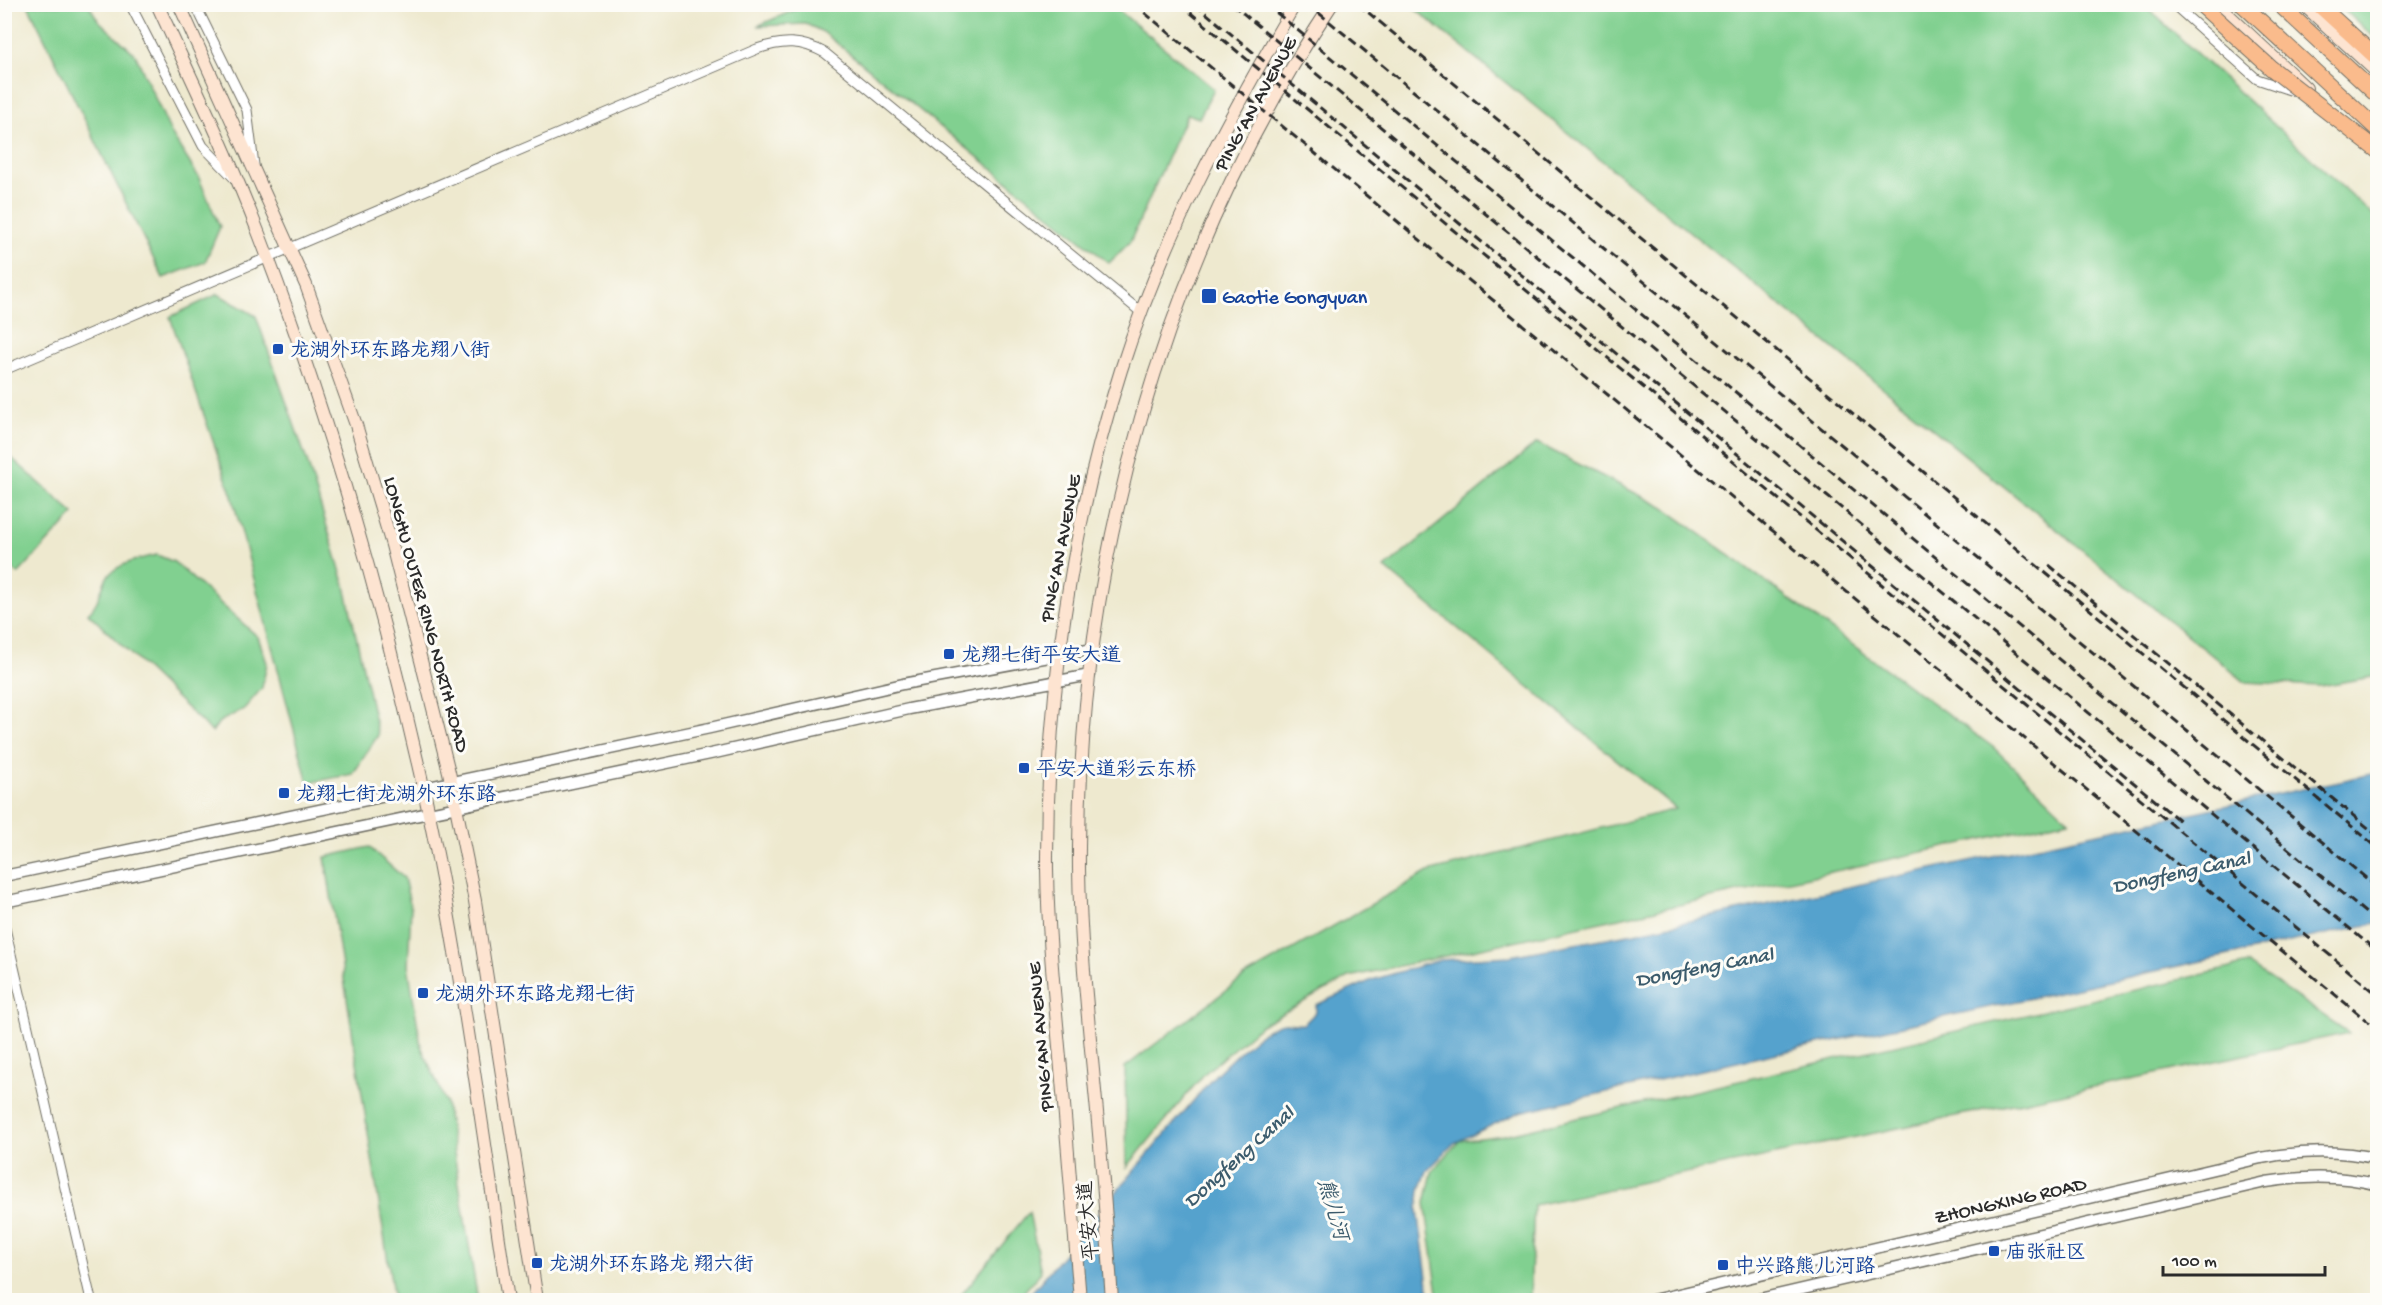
<svg xmlns="http://www.w3.org/2000/svg" width="2382" height="1305" font-family="'Gochi Hand','LXGW WenKai TC',sans-serif">
<style>
.green{fill:#81d090;stroke:#567e5e;stroke-width:1.5}
.water{fill:#54a2cd;stroke:#40667c;stroke-width:1.5}
.lines{fill:none;stroke-linecap:round;stroke-linejoin:round}
.minor-casing{stroke:#6f6e64;stroke-width:11}
.tertiary-casing{stroke:#6f6e64;stroke-width:13}
.secondary-casing{stroke:#6f6e64;stroke-width:14}
.trunk-casing{stroke:#6f6e64;stroke-width:17}
.minor{stroke:#fff;stroke-width:9}
.tertiary{stroke:#fff;stroke-width:10}
.secondary{stroke:#fde4d1;stroke-width:12}
.trunk{stroke:#fabb8c;stroke-width:15}
.rail{stroke:#2b2b2b;stroke-width:3;stroke-dasharray:9 4.5;stroke-linecap:butt}
.trunk-bridge-casing{stroke:#6f6e64;stroke-width:17;stroke-linecap:butt}
.trunk-bridge{stroke:#fabb8c;stroke-width:15}
.transit-dot{fill:#1a4fb4;stroke:#fdfcf7;stroke-width:2}
.labels{text-anchor:middle;stroke-width:6;stroke-linejoin:round;paint-order:stroke}
.street-label{font-size:20px;fill:#2b2b2b;stroke:#fdfcf7}
.transit-label{font-size:20px;fill:#164399;stroke:#fdfcf7;text-anchor:start}
.water-label{font-size:21px;font-style:italic;fill:#3b5b6c;stroke:#fdfcf7}
</style>
<rect width="100%" height="100%" fill="#fdfcf7"/>
<filter id="ink" filterUnits="userSpaceOnUse"><feTurbulence type="fractalNoise" baseFrequency=".0167" numOctaves="2"/><feDisplacementMap in="SourceGraphic" scale="12" xChannelSelector="R" yChannelSelector="G"/><feConvolveMatrix kernelMatrix="1 2 1 2 8 2 1 2 1" color-interpolation-filters="sRGB"/></filter>
<filter id="wash" filterUnits="userSpaceOnUse"><feTurbulence type="fractalNoise" baseFrequency=".008" numOctaves="4" result="noise"/><feDisplacementMap in="SourceGraphic" scale="24" xChannelSelector="R" yChannelSelector="G"/><feGaussianBlur stdDeviation="1.35" result="paint"/><feColorMatrix in="noise" values="0 0 0 0 0 0 0 0 0 0 0 0 0 0 0 0 0 1.4 0 .05"/><feComposite in="paint" operator="in"/></filter>
<g filter="url(#wash)">
<rect width="100%" height="100%" fill="#eee9cf"/>
<g class="green">
<polygon points="28,5 89,5 98,20 135,54 172,135 198,176 220,227 205,262 163,278"/>
<polygon points="792,5 1112,5 1214,89 1199,118 1187,114 1130,242 1109,263 823,32 806,24 757,26 797,9"/>
<polygon points="1410,5 2144,5 2377,219 2377,676 2320,686 2245,682"/>
<polygon points="2339,5 2377,5 2377,40"/>
<polygon points="218,294 256,316 307,461 345,586 378,735 353,774 308,783 232,496 170,317"/>
<polygon points="1537,443 1663,507 1993,747 2069,820 1349,977 1261,1025 1204,1074 1127,1167 1125,1067 1244,977 1428,872 1676,809 1385,568"/>
<polygon points="5,452 74,514 18,574 5,562"/>
<path d="M157 555 174 562 258 637 267 663 262 688 244 709 219 722 212 732 88 613C98 605 100 591 106 579 114 564 141 558 157 555Z"/>
<polygon points="369,847 404,878 411,908 408,965 421,1046 446,1103 477,1295 475,1300 394,1300 325,857"/>
<polygon points="2248,964 2349,1033 1534,1205 1530,1300 1439,1300 1425,1203 1432,1172 1459,1141 1504,1135"/>
<polygon points="1029,1212 1041,1272 1017,1300 957,1300"/>
</g>
<path class="water" d="M2377 773V923L1750 1059 1520 1112 1454 1143 1427 1171 1420 1190 1418 1210 1430 1300H1025L1216 1074C1230 1061 1265 1024 1285 1023 1292 1023 1297 1025 1304 1024L1316 1012V1005L1372 980 1440 960 1510 956 1634 933Z"/>
</g>
<g filter="url(#ink)">
<g class="lines">
<g class="minor-casing">
<g id="minor">
<polyline points="130,4 203,146 235,179"/>
<polyline points="195,4 247,110 254,165"/>
<polyline points="2173,4 2257,79 2296,92"/>
<path d="M4 370 757 49C783 40 801 40 825 53L1142 313"/>
<polyline points="4,924 91,1300"/>
</g>
</g>
<g class="tertiary-casing">
<g id="tertiary">
<polyline points="4,876 710,728 903,684 1093,649"/>
<polyline points="4,902 715,753 909,709 1090,675"/>
<path d="M1653 1300 2261 1158C2299 1151 2339 1149 2378 1159"/>
<path d="M1755 1300 2266 1182C2303 1176 2341 1175 2378 1185"/>
</g>
</g>
<g class="secondary-casing">
<g id="secondary">
<path d="M157 4C192 80 229 156 259 234 328 413 381 599 423 786 460 955 482 1129 508 1300"/>
<polyline points="179,4 306,285 356,425 392,545 449,772 475,901 537,1300"/>
<polyline points="2217,4 2306,88"/>
<polyline points="2303,4 2378,73"/>
<path d="M1080 1300C1074 1231 1069 1161 1063 1092 1057 1018 1048 944 1047 869 1046 701 1070 530 1121 370 1162 241 1226 121 1295 4"/>
<path d="M1112 1300C1107 1231 1102 1161 1095 1091 1088 1017 1080 943 1079 869 1076 565 1163 258 1332 4"/>
</g>
</g>
<g class="trunk-casing">
<g id="trunk">
<polyline points="2242,4 2378,130"/>
<polyline points="2279,4 2378,96"/>
<polyline points="2318,4 2378,59"/>
</g>
</g>
<use href="#minor" class="minor"/>
<use href="#tertiary" class="tertiary"/>
<use href="#secondary" class="secondary"/>
<use href="#trunk" class="trunk"/>
<g class="rail">
<polyline points="1134,4 2378,1030"/>
<polyline points="1180,4 2378,995"/>
<polyline points="1195,4 2181,822"/>
<polyline points="1232,4 2378,952"/>
<polyline points="1266,4 2378,923"/>
<polyline points="1308,4 2378,888"/>
<polyline points="1358,4 2378,848"/>
<polyline points="2049,565 2378,836"/>
</g>
<g class="trunk-bridge-casing">
<polyline id="trunk-bridge" points="2200,4 2271,68 2378,151"/>
</g>
<use href="#trunk-bridge" class="trunk-bridge"/>
</g>
</g>
<g class="transit-dot">
<rect x="1201" y="288" width="16" height="16" rx="3"/>
<rect x="272" y="343" width="12" height="12" rx="3"/>
<rect x="943" y="648" width="12" height="12" rx="3"/>
<rect x="1018" y="762" width="12" height="12" rx="3"/>
<rect x="278" y="787" width="12" height="12" rx="3"/>
<rect x="417" y="987" width="12" height="12" rx="3"/>
<rect x="1988" y="1245" width="12" height="12" rx="3"/>
<rect x="531" y="1257" width="12" height="12" rx="3"/>
<rect x="1717" y="1259" width="12" height="12" rx="3"/>
</g>
<g class="labels">
<g class="street-label">
<text transform="translate(1254 103) rotate(-61)" y="7">PING‘AN AVENUE</text>
<text transform="translate(1059 548) rotate(-79)" y="7">PING‘AN AVENUE</text>
<text transform="translate(428 614) rotate(75)" y="7">LONGHU OUTER RING NORTH ROAD</text>
<text transform="translate(1039 1037) rotate(-95)" y="7">PING‘AN AVENUE</text>
<text transform="translate(2010 1199) rotate(-13)" y="7">ZHONGXING ROAD</text>
<text transform="translate(1087 1221) rotate(-95)" y="7">平安大道</text>
</g>
<g class="transit-label">
<text x="1222" y="303">Gaotie Gongyuan</text>
<text x="290" y="356">龙湖外环东路龙翔八街</text>
<text x="961" y="661">龙翔七街平安大道</text>
<text x="1036" y="775">平安大道彩云东桥</text>
<text x="296" y="800">龙翔七街龙湖外环东路</text>
<text x="435" y="1000">龙湖外环东路龙翔七街</text>
<text x="2006" y="1258">庙张社区</text>
<text x="549" y="1270">龙湖外环东路龙 翔六街</text>
<text x="1735" y="1272">中兴路熊儿河路</text>
</g>
<g class="water-label">
<text transform="translate(2181 871) rotate(-12)" y="7">Dongfeng Canal</text>
<text transform="translate(1704 966) rotate(-11)" y="7">Dongfeng Canal</text>
<text transform="translate(1238 1156) rotate(-42)" y="7">Dongfeng Canal</text>
<text transform="translate(1334 1209) rotate(74)" y="7">熊儿河</text>
</g>
</g>
<rect width="2382" height="1305" fill="none" stroke="#fdfcf7" stroke-width="24"/>
<path d="M2163 1266v9h162v-9" fill="none" stroke="#2b2b2b" stroke-width="3"/>
<text x="2172" y="1266" font-size="18" fill="#2b2b2b" stroke="#fdfcf7" stroke-width="4.5" paint-order="stroke">100 m</text>
</svg>
